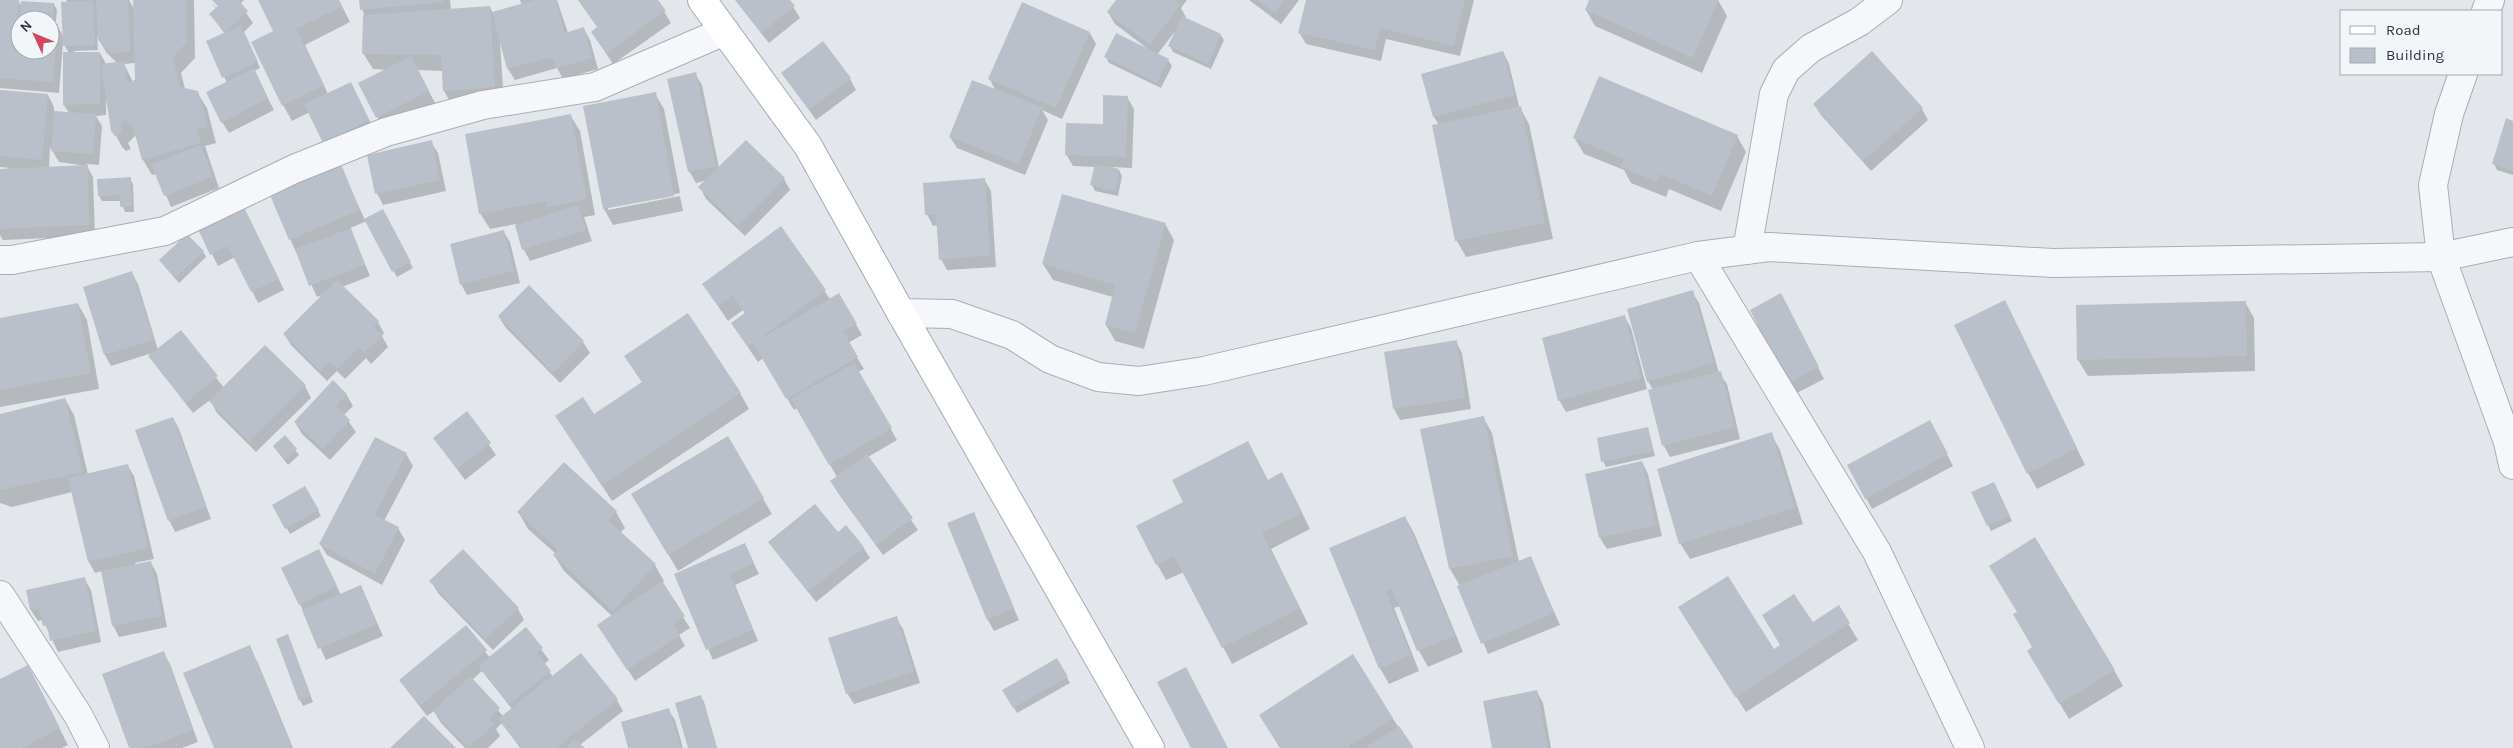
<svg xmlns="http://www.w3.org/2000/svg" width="2513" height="748" font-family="Karla,sans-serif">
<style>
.shadow{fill:#0003;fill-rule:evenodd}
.building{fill:#bac0c9}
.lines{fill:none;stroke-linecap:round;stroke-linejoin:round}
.minor-casing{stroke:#a8aeb6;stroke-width:30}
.major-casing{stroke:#a2abb8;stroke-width:30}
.minor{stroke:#f6f7fa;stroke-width:28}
.major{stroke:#fff;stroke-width:28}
</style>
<rect width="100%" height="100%" fill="#e3e7ec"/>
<g class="shadow">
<path d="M0 0 18 1 22 7 54 4 57 10 56 21 20 20V50H50V23H56L64 38 68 3 66 0H129L134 9V0H194L195 58 181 73 185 89 197 92 207 108 216 143 205 146 219 188 171 207 157 174 152 175 143 160 136 135 128 143 131 149 126 151 122 147 113 130 106 99V115L96 116 102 126 99 165 86 164 93 177 95 236 3 240 0 235V170L10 168 0 167V91L48 95 54 107V112L69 113 64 105 69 53 63 43 59 93 0 88ZM97 36 106 52 117 63 106 64 100 53H74V51L98 50ZM135 63 136 81 133 82 124 64ZM50 147 59 162 86 166 49 168Z"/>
<polygon points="209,0 221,12 223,10 213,0 244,0 240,4 253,23 244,32 260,68 254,71 274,110 229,133 222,122 227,83 207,42 225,34 210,14 217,9"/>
<polygon points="259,0 339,0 350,22 305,45 328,94 357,95 375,132 330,154 310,112 292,121 283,105 274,31"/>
<polygon points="360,0 450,0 451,10 490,7 493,13 522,5 520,0 557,0 568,33 584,29 590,40 598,69 563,79 557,68 515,80 508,69 500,42 504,103 453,107 444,91 443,71 418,70 435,103 384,129 360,83 387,70 373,69 363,53 364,15"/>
<polygon points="579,0 657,0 671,23 613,64 592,32 598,28"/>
<polygon points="735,0 789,0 800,18 769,43"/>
<polygon points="1118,0 1187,0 1181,8 1186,17 1185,18 1220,34 1224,40 1211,69 1173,52 1170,46 1176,30 1157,55 1168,60 1172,66 1161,88 1109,63 1106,57 1148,49 1115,24 1108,12"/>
<polygon points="1249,0 1299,0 1281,24"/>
<polygon points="1307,0 1474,0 1460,56 1386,39 1381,61 1306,44 1299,32"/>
<polygon points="1590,0 1718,0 1727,16 1702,73 1595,26 1586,10"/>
<polygon points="1090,33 1096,44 1062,119 1042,110 1048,120 1025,175 957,148 950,137 996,91 989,78"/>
<polygon points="1503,52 1509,64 1519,106 1529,124 1553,239 1466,257 1457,241 1433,126 1439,125 1434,117 1423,75"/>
<polygon points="783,73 850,79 856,90 816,120"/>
<polygon points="695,74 702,85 719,168 784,179 790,190 745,236 706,199 700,187 707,180 696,183 689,171"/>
<polygon points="655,94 664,109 680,193 608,207 608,210 680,196 683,211 613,225 604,209 585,107"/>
<polygon points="1127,97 1134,109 1132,168 1112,167 1119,170 1122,176 1118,196 1095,191 1092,185 1095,167 1073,166 1066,154 1104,125"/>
<polygon points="1814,104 1922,109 1928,120 1871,171 1821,115"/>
<polygon points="570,115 580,131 595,215 584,217 592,241 530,261 524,250 516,224 490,229 480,213"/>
<polygon points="2513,122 2513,175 2497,170 2494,164"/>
<polygon points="1737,136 1746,152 1721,211 1669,189 1666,197 1631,183 1624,170 1584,154 1574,137"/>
<polygon points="431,142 438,153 446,191 383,205 377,193"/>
<polygon points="340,166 365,220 382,211 413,268 397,277 367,221 350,228 370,276 342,287 378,322 384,333 382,336 388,347 371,364 366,358 345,379 337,371 327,381 291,345 284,334 325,294 317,297 290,239"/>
<polygon points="130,179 133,184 134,212 125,212 121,201 102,201 99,196"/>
<polygon points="984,179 991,191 996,267 947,270 941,259 938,225 933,226 927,214"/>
<polygon points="244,209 284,290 258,303 235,257 218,266 200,230"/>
<polygon points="1165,224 1174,240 1144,349 1115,341 1106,325 1113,297 1053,280 1043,264"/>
<polygon points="780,228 830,299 839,295 862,335 848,343 864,369 858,372 897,440 868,457 918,530 883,555 838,493 832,481 837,477 797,408 794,410 763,358 758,362 732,324 745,314 743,310 728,321 703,284"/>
<polygon points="503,231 510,242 520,283 467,295 461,284"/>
<polygon points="203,251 206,257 179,283 160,261"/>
<polygon points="132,273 138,284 158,350 181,332 224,388 305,386 311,398 256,452 217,413 210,400 193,413 157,367 149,354 111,366 105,355 84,288"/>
<polygon points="529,287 583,342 590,353 560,383 506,328 499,317"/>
<polygon points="1692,292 1699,303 1719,373 1727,384 1740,439 1670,457 1664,446 1650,391 1653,390 1648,381"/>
<polygon points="2245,302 2254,318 2255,371 2088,376 2078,360"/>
<polygon points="78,304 87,320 99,389 0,407 0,319"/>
<polygon points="1787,306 1824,379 1795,394 1788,383"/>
<polygon points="1624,316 1631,328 1647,389 1566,412 1559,400"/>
<polygon points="2013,317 2085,465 2037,489 2028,473"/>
<polygon points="1456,342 1462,353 1471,409 1400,420 1394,409"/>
<polygon points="635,372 740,393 749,409 612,501 557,417 594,416 643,383"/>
<polygon points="346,394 353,406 344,415 356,432 330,460 302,434 295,422"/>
<polygon points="65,399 74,415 88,475 127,465 134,476 154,559 135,563 136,566 151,563 157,574 167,627 119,637 113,625 102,571 95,573 89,562 72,492 12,507 0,503 0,415"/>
<polygon points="467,413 496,455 465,480 434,438"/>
<polygon points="1483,417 1492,433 1519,562 1530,557 1560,625 1488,654 1460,586 1450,569"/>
<polygon points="173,418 179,429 211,519 175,532 169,520"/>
<polygon points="1648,428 1655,456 1606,467 1603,461"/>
<polygon points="1936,433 1953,466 1872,509 1866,498"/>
<polygon points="1771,434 1780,450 1803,524 1690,559 1680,543"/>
<polygon points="285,437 299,455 288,465 274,447"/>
<polygon points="727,438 772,514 678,571 633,494"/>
<polygon points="376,439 406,454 413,466 384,521 398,528 405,540 382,585 327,555 320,544"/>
<polygon points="1642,462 1648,474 1662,536 1607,549 1600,538"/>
<polygon points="565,464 616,512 625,528 620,533 655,565 664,581 662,584 690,628 679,635 685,646 635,681 606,636 612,616 564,571 554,555 556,554 528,529 519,513"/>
<polygon points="1268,481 1291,490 1310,529 1271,549 1308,624 1232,664 1184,572 1166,580 1157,564"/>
<polygon points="305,487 321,516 290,534 274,505"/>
<polygon points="1997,489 2012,521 1991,531 1988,525"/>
<polygon points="973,513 1019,620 994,631 988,620"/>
<polygon points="1405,517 1414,533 1463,652 1428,667 1419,651 1400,606 1394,608 1419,671 1389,684 1380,668 1330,549"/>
<polygon points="837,534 863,547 870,558 816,602 770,543"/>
<polygon points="745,545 759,574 735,585 758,641 713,660 675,575"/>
<polygon points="325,562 341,595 361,586 383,636 326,660 300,604"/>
<polygon points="84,578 91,590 101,642 58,652 43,620 38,621 31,610 27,591"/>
<polygon points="431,581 518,609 524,620 493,650 438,593"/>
<polygon points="1838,607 1858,640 1746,712 1689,623 1774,651"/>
<polygon points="896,618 903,629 920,683 854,704 847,693"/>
<path d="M466 627 490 658 526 629 549 660 544 664 553 677 617 700 623 711 580 745 583 748H520L502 723 496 729 500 736 488 748H465L441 723 434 711 427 716 400 681ZM482 671 512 709 503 716 472 680Z"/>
<polygon points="287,635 313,702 303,706 300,700"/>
<polygon points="249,647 258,663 293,748 215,748"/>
<polygon points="163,653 170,664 198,742 182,748 130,748"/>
<polygon points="1352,656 1412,748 1281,748"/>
<polygon points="1057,660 1070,683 1017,713 1004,690"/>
<polygon points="2038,667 2114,670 2123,686 2069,719"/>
<polygon points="0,681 36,683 68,745 62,748 0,748"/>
<polygon points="1537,692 1543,703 1551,748 1493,748"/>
<polygon points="701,697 704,702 717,748 690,748"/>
<polygon points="668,709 675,720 683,748 630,748"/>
</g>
<g class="building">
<polygon points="0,0 19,0 17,21 20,21 20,50 50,50 50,23 58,24 53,82 0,78"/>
<polygon points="96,0 128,0 130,52 111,53 98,40"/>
<polygon points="133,0 186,0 187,42 173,57 180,87 198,91 208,127 197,130 201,143 142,160 133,127 126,120 120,126 123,132 115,136 111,131 101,64 124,61 127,83 135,80"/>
<polygon points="212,0 238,0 248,11 225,32 209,14 218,6"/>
<polygon points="258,0 339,0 342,6 296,29 324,85 282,106 251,42 273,31"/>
<polygon points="359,0 443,0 444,2 360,10"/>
<polygon points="535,0 556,0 565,33 584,27 592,58 556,68 552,57 507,69 492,12"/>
<polygon points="578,0 658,0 666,11 606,53 591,32 597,27"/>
<polygon points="736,0 790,0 795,6 761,33"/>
<polygon points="1116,0 1175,0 1180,5 1150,45 1107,12"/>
<polygon points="1256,0 1284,0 1275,13"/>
<polygon points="1306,0 1465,0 1454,46 1380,28 1375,50 1298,33"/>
<polygon points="1589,0 1718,0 1693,58 1585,10"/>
<polygon points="21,1 54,3 53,22 20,19"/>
<polygon points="93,1 95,45 63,46 61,2"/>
<polygon points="1022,2 1090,32 1056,108 988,79"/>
<polygon points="490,6 495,87 443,91 441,55 362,54 363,15"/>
<polygon points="1182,16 1221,34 1208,64 1168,46"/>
<polygon points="241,25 258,62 222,78 206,41"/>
<polygon points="1116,33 1169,59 1157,83 1104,57"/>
<polygon points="823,41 851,78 809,110 781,73"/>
<polygon points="1503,51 1515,95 1433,117 1421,74"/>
<polygon points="1872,51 1923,108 1863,161 1813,104"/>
<polygon points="63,52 100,52 100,104 63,105"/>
<polygon points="411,56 429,91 376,118 358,83"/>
<polygon points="254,68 268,98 221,123 206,92"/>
<polygon points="696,72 716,166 688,172 667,79"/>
<polygon points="1599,76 1738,135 1712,196 1660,174 1657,182 1620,167 1624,159 1573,138"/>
<polygon points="972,80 1042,107 1019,164 949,137"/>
<polygon points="351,82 369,120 323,143 304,104"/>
<polygon points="0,90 48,94 42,160 0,156"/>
<polygon points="656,92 674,196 603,209 583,106"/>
<polygon points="1103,95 1128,96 1126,157 1065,155 1066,123 1103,124"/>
<polygon points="1521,106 1545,223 1455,241 1432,125"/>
<polygon points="54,111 96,114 93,154 51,151"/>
<polygon points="571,114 587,199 547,207 546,201 479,214 465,134"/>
<polygon points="2506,118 2513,121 2513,171 2492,164"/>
<polygon points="432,140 440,180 375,194 367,155"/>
<polygon points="746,140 785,178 738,226 698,187"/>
<polygon points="201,145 213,177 164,196 151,164"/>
<polygon points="341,164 360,210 289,240 270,195"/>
<polygon points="1095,164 1119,169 1115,191 1090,185"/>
<polygon points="88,165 89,225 0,229 0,169"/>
<polygon points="131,177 132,206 120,207 120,195 98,196 97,179"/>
<polygon points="985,178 990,255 939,260 936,214 925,215 923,183"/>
<polygon points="1062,194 1166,223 1135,333 1105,325 1115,285 1042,264"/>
<polygon points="578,205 586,230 522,250 515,225"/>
<polygon points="244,207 279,279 251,292 228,246 210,255 198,229"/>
<polygon points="383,209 411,262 392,272 364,219"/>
<polygon points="781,226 826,290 755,342 839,293 857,324 843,331 858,357 786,399 753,343 748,347 731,323 745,313 732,295 718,306 702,284"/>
<polygon points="351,228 365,265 309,286 295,249"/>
<polygon points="504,230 514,271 460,285 450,244"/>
<polygon points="187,234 204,251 175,278 159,260"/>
<polygon points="132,271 154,340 104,355 83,287"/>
<polygon points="337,280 379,321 374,327 383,335 364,353 359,348 338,368 330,361 320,371 283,334"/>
<polygon points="529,285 584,341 553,373 498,316"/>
<polygon points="1693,290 1714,363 1647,382 1627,309"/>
<polygon points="1781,293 1819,367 1787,384 1750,310"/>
<polygon points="2005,300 2077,448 2027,474 1954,325"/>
<polygon points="2246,301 2247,356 2077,360 2076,305"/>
<polygon points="78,303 91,373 0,390 0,318"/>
<polygon points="688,313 741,393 602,486 555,416 583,397 594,414 642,382 624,356"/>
<polygon points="1625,315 1641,378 1558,401 1542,338"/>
<polygon points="181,330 218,376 186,403 148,356"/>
<polygon points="1457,340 1465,398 1393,409 1384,352"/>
<polygon points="265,345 306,385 249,442 209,401"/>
<polygon points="854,363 892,428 829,465 791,399"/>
<polygon points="1721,371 1735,427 1662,446 1648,390"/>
<polygon points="333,380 347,394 336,406 350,420 323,449 294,422"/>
<polygon points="65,398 83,472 0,490 0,414"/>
<polygon points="467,411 491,443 457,469 433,438"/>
<polygon points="1484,416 1513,556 1449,569 1420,429"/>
<polygon points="173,417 206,507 168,521 135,430"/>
<polygon points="1930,420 1948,454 1865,499 1847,465"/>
<polygon points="1648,427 1653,451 1601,462 1597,438"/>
<polygon points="1772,432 1795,508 1679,544 1657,469"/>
<polygon points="285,435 297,449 285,460 273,446"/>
<polygon points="728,436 764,498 668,555 631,494"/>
<polygon points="375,437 407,453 375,515 399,527 375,574 319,544"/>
<polygon points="1248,441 1268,480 1282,472 1302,513 1262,533 1300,608 1222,648 1174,556 1156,565 1136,526 1183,502 1172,480"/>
<polygon points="867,454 913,518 876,545 830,481"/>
<polygon points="1642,461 1656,525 1599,538 1585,474"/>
<polygon points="564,462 617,511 608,520 656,564 613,611 553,555 558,550 517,512"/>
<polygon points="128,464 148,548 88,562 68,478"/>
<polygon points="1994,482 2010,516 1987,526 1971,492"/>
<polygon points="305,486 319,510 285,529 272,505"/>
<polygon points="815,504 838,532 846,525 864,547 808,592 768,542"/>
<polygon points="974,512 1014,608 987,620 947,523"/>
<polygon points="1405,516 1455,636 1417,651 1392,589 1386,592 1411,655 1379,669 1329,548"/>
<polygon points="2035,537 2115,670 2059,704 2027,651 2032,647 2013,614 2017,612 1989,566"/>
<polygon points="745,543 754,563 729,574 753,630 706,650 674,574"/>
<polygon points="319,549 337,586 299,605 281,568"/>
<polygon points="463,549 519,608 485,639 429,581"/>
<polygon points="1531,556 1554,613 1481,644 1457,586"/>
<polygon points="151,561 162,616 112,626 101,571"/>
<polygon points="1728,576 1774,649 1780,645 1762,615 1794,594 1813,622 1839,605 1850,623 1735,697 1678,607"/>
<polygon points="85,577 96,631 50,641 47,625 43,626 39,609 30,610 26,590"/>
<polygon points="662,581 685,616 673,624 680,635 627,670 597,625"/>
<polygon points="361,585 377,624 318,649 302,610"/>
<polygon points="897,616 914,672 846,694 828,638"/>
<polygon points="466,625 487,650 420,706 399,680"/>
<polygon points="526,627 543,648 537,653 551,671 509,704 478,666"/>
<polygon points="288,634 311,696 299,701 276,639"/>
<polygon points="250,645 292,748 214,748 183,673"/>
<polygon points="164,651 193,730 146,748 129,748 102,674"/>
<polygon points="581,653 618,699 556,748 521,748 498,719"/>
<polygon points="1353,654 1393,718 1346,748 1280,748 1259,715"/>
<polygon points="1057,658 1068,677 1013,708 1002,690"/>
<polygon points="28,665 60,728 22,748 0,748 0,679"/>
<polygon points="1186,667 1228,748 1191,748 1157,682"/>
<polygon points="470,676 500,708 489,718 495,724 468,748 433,711"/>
<polygon points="1537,690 1548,748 1492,748 1483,701"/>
<polygon points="701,695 717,748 688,748 675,703"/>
<polygon points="669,708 681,748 628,748 621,722"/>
<polygon points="424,716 456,748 390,748"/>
<polygon points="1399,726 1414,748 1365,748"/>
<polygon points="574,739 585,748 567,748"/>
</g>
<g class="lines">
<g class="minor-casing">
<g id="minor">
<polyline points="2486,11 2490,0"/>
<polyline points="2463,74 2449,114 2433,185 2441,257 2508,442 2513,465"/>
<polyline points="1747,250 1774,94 1786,70 1811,48 1859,22 1888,0"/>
<polyline points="1698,256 1877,552 1970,748"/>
<polyline points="0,260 12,260 165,231 294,169 386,132 483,105 595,87 725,31"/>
<polyline points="901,313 952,314 1012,335 1050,359 1098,377 1139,381 1204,371 1698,256 1769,247 2053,263 2441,257 2513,242"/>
<polyline points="0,595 78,715 95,748"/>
</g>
</g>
<g class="major-casing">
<polyline id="major" points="702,0 808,146 901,313 1150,748"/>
</g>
<use href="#minor" class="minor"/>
<use href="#major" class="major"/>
</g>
<rect x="2340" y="10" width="162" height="65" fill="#f3f6f9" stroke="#a3a9b1"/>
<rect x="2350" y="26" width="25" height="8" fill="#ffffff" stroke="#a3a9b1"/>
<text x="2386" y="35" font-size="15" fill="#2a3544">Road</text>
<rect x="2350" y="48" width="25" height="15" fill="#bac0c9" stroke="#a3a9b1"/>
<text x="2386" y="60" font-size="15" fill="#2a3544">Building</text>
<g transform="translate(35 35) rotate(314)"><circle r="24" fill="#f3f6f9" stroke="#a3a9b1"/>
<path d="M0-4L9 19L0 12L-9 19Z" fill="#d24760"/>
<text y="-8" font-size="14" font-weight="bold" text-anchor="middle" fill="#2a3544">N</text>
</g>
</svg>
